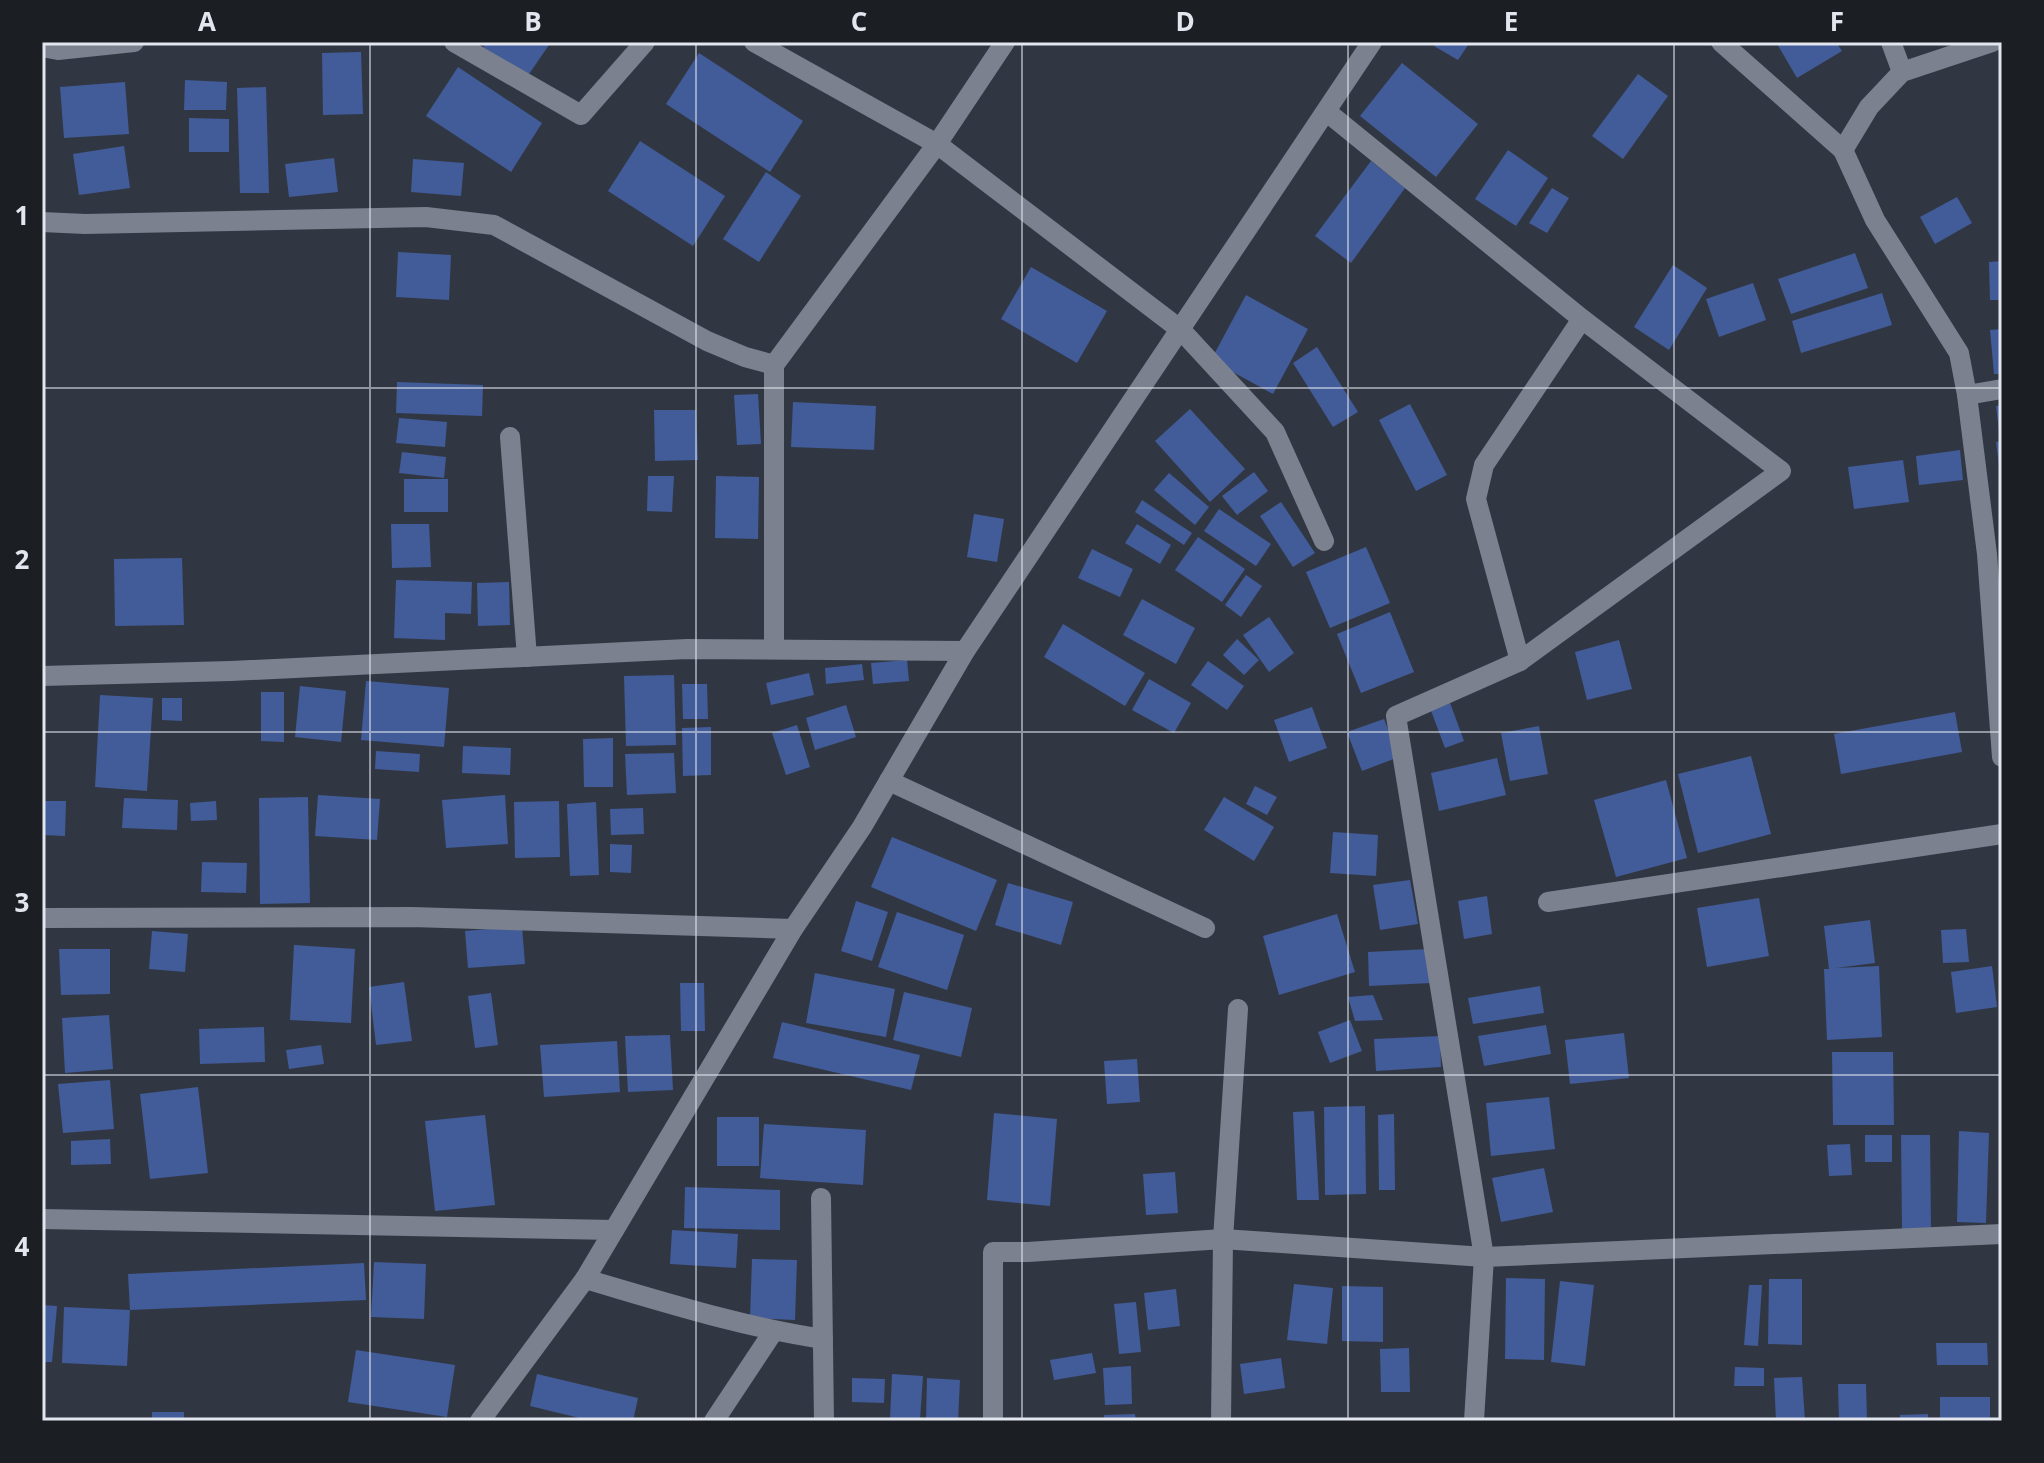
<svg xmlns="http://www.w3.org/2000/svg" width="2044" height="1463" font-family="'Open Sans',sans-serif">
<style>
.building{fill:#425b99}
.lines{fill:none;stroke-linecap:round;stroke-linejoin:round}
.minor{stroke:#7b818f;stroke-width:20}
.grid{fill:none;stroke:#e2e6ee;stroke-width:2;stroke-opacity:0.55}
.neatline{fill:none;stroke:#e2e6ee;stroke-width:3}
.grid-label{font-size:26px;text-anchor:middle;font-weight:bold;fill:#e2e6ee}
</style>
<rect width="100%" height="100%" fill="#313742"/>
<g class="building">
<polygon points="487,42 551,42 527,77 483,47"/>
<polygon points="1437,42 1470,42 1458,60 1434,46"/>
<polygon points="1776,42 1836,42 1842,51 1797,78"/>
<polygon points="361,52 363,114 323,115 322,53"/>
<polygon points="699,53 803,121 770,172 666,104"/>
<polygon points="1402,63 1478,124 1436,177 1360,116"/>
<polygon points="458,67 542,123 511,172 426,116"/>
<polygon points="1638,74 1668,96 1623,159 1592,136"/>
<polygon points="185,80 227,82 226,110 184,110"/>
<polygon points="125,82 129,134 64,138 60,87"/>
<polygon points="266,87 269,193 240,193 237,88"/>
<polygon points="189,118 229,119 229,152 189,152"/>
<polygon points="640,141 725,196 693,246 608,191"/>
<polygon points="124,146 130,188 79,195 73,154"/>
<polygon points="1508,150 1548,178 1516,226 1475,199"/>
<polygon points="334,158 338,192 289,197 285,164"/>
<polygon points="413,159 464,163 461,196 411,192"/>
<polygon points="1371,161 1405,188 1351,263 1315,236"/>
<polygon points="766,172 801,196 759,262 723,239"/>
<polygon points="1552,188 1569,198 1547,233 1529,223"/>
<polygon points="1957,197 1972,223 1935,244 1920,217"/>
<polygon points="398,252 451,255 449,300 396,297"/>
<polygon points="1855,253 1868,288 1791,314 1778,279"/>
<polygon points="2002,261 2002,300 1990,300 1989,262"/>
<polygon points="1673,265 1707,288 1669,350 1634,327"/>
<polygon points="1031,267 1107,311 1077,363 1001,319"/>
<polygon points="1753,283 1766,320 1719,337 1706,299"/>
<polygon points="1882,293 1892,325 1801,353 1792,321"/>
<polygon points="1246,295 1308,329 1273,394 1211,360"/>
<polygon points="2002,329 2002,374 1994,374 1990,330"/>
<polygon points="1317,347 1358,412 1333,427 1293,363"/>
<polygon points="397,382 483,385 482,416 396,413"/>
<polygon points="758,394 761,444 737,445 734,395"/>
<polygon points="793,402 876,406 874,450 791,447"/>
<polygon points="1410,404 1447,475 1416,491 1379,420"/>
<polygon points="2002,405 2002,439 2000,439 1996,406"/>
<polygon points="1190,409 1245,469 1210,502 1155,441"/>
<polygon points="654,410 696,410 698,460 655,461"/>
<polygon points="399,418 447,422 445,447 396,443"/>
<polygon points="2002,441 2002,472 2000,473 1996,442"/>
<polygon points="1960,450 1963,480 1919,485 1916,456"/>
<polygon points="402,452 446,457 444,478 399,473"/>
<polygon points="1903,460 1909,502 1854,509 1848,467"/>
<polygon points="1254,472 1268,491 1237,515 1222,496"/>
<polygon points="1169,473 1209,507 1195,525 1154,490"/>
<polygon points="648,476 674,476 672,512 647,511"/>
<polygon points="716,476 759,477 758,539 715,538"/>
<rect x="404" y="479" width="44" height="33"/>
<polygon points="1142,500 1192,533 1184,545 1135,512"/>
<polygon points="1281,502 1315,553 1293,567 1260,516"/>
<polygon points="1219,509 1271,544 1256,566 1204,531"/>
<polygon points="974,514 1004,519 997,562 967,557"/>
<polygon points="391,524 429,524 431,567 392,568"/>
<polygon points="1137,524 1171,545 1160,564 1125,543"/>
<polygon points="1198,537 1245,569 1222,602 1175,570"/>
<polygon points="1366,547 1390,603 1330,628 1306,572"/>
<polygon points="1092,549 1133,569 1120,597 1078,578"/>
<polygon points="182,558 184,625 115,626 114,559"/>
<polygon points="1246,575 1262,586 1241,617 1225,605"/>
<polygon points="396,580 472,582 471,614 445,613 445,640 394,638"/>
<polygon points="509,582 510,625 478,626 477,583"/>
<polygon points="1142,599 1195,628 1176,664 1123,635"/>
<polygon points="1390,612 1414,672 1361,693 1337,634"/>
<polygon points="1269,617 1294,653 1269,672 1243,635"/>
<polygon points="1063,624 1145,673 1125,706 1044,657"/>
<polygon points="1237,639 1259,660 1244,675 1223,655"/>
<polygon points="1619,640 1632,689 1587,700 1575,652"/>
<polygon points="907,660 909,681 873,684 871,663"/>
<polygon points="1208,661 1244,686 1227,710 1191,685"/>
<polygon points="862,664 864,680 826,684 825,668"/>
<polygon points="809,673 814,695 771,705 766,683"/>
<polygon points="674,675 676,745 626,746 624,676"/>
<polygon points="1149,679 1191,703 1174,733 1132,710"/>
<polygon points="366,681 449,688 444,747 361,740"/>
<polygon points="682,684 707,684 708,719 683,719"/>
<polygon points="300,686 346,691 341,742 295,737"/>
<polygon points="261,692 284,692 284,742 261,741"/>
<polygon points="100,695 153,698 147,791 95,787"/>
<polygon points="162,698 182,698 182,721 162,720"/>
<polygon points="1449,700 1464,741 1445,748 1430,708"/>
<polygon points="846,705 856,737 815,750 806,718"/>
<polygon points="1312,707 1327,748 1289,762 1274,720"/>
<polygon points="1955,712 1962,752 1841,774 1834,734"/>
<polygon points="1384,719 1399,757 1362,771 1347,732"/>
<polygon points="797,725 810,767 786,775 772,733"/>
<polygon points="1539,726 1548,774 1510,781 1501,733"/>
<polygon points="711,727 711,775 683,776 682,728"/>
<polygon points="613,738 613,787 584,787 583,739"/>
<polygon points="463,746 511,748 510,775 462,773"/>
<polygon points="376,751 420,754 419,772 375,769"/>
<polygon points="674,753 676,793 627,795 625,754"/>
<polygon points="1751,756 1771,834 1698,853 1678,774"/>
<polygon points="1497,758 1506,795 1439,811 1431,773"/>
<polygon points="1666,780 1687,858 1616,877 1594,800"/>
<polygon points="1255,786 1277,797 1267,815 1246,804"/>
<polygon points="318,795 380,799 377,840 315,836"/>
<polygon points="505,795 508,844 446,848 442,800"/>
<polygon points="308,797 310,903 260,904 259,798"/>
<polygon points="1224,797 1274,827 1254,861 1204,830"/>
<polygon points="124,798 178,800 177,830 122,828"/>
<polygon points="42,801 66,801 65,836 42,835"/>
<polygon points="216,801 217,820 191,821 190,803"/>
<polygon points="559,801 560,857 515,858 514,802"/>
<polygon points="596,802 599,875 570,876 567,804"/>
<polygon points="643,808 644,834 611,835 610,809"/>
<polygon points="1333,832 1378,835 1376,876 1330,873"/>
<polygon points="892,837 997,880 976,931 871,887"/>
<polygon points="610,844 632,845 631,873 610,872"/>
<polygon points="202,862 247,863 246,893 201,892"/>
<polygon points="1410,880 1418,924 1380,930 1373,885"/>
<polygon points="1008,883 1073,902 1061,945 995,925"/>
<polygon points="1487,896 1492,934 1464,939 1458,901"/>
<polygon points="1759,898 1769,956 1707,967 1697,908"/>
<polygon points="856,901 888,912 872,961 841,951"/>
<polygon points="897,912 964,935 947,990 878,967"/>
<polygon points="1337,914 1355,972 1279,995 1263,936"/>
<polygon points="1870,920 1875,963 1836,968 1879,966 1882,1037 1827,1040 1824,969 1829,969 1824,926"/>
<polygon points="522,926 525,964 468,968 465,931"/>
<polygon points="1966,929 1969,962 1943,963 1941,930"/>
<polygon points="152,931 188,934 185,972 149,969"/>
<polygon points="294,945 355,949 351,1023 290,1020"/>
<polygon points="59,949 110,949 110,994 61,995"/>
<polygon points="1429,949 1431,983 1369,986 1368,952"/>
<polygon points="1992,966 1997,1007 1956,1013 1951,972"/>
<polygon points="815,973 895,989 886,1037 806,1023"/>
<polygon points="404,982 412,1041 376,1045 369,987"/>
<polygon points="680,983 704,983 705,1031 681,1031"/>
<polygon points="1540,986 1544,1013 1473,1024 1468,998"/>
<polygon points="904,992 972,1008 961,1057 893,1040"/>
<polygon points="491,993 498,1045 475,1048 468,996"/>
<polygon points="1373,995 1383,1020 1355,1021 1348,997"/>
<polygon points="109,1015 113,1069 65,1073 62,1018"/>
<polygon points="1350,1020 1362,1051 1330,1063 1318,1032"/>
<polygon points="782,1022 920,1055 911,1090 773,1058"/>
<polygon points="1546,1025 1551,1054 1484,1066 1478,1036"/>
<polygon points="264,1027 265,1062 200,1064 199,1029"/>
<polygon points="1624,1033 1629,1078 1570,1084 1565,1040"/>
<polygon points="670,1035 673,1090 628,1092 625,1036"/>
<polygon points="1440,1036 1441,1067 1376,1071 1374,1039"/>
<polygon points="617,1041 620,1092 544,1097 540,1045"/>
<polygon points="321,1045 324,1064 289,1069 286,1050"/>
<polygon points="1832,1052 1893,1052 1894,1125 1833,1125"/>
<polygon points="1137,1059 1140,1102 1107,1104 1104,1061"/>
<polygon points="110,1080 114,1129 63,1133 58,1084"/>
<polygon points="198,1087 208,1173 150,1179 140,1094"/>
<polygon points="1549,1097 1555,1149 1491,1156 1486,1103"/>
<polygon points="1365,1106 1366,1194 1325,1195 1324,1107"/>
<polygon points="1314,1111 1319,1200 1297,1200 1293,1112"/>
<polygon points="994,1113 1057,1119 1050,1206 987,1200"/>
<polygon points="1394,1114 1395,1190 1379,1190 1378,1115"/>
<polygon points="485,1115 495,1205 435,1211 425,1121"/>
<rect x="717" y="1117" width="42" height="49"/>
<polygon points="764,1124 866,1130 863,1185 760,1178"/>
<polygon points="1959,1131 1989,1133 1986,1223 1957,1222"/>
<rect x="1865" y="1135" width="27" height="27"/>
<polygon points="1901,1135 1930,1135 1931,1230 1902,1230"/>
<polygon points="110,1139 111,1164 71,1165 71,1141"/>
<polygon points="1850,1144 1852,1175 1829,1176 1827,1145"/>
<polygon points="1544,1168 1553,1212 1501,1222 1492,1178"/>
<polygon points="1175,1172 1178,1213 1146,1215 1143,1174"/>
<polygon points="685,1187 780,1190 780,1230 684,1228"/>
<polygon points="672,1230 738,1234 736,1268 670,1264"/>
<polygon points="752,1259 797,1260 795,1320 750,1318"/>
<polygon points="374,1262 426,1264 424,1319 371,1317"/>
<polygon points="364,1263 366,1300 130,1310 128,1274"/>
<polygon points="1506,1278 1545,1279 1544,1360 1505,1359"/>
<polygon points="1769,1279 1802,1279 1802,1345 1768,1344"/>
<polygon points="1560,1281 1594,1285 1585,1366 1551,1362"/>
<polygon points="1294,1284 1333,1288 1327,1344 1287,1340"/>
<polygon points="1749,1285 1762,1285 1758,1346 1744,1345"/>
<polygon points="1342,1286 1383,1287 1383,1342 1342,1341"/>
<polygon points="1176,1289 1180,1326 1148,1330 1144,1293"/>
<polygon points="1136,1302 1141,1352 1119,1354 1114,1304"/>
<polygon points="42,1305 57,1306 52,1362 42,1362"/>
<polygon points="64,1307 130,1310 127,1366 62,1363"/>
<polygon points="1936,1343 1987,1343 1988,1365 1937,1365"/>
<polygon points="1409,1348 1410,1392 1381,1392 1380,1349"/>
<polygon points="356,1350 455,1365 447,1417 348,1402"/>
<polygon points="1092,1353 1096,1373 1054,1380 1050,1360"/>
<polygon points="1281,1358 1285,1388 1244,1394 1240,1364"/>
<polygon points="1131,1366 1132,1404 1105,1405 1103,1368"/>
<polygon points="1735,1367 1764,1368 1764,1386 1734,1386"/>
<polygon points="537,1374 638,1398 633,1421 592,1421 530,1406"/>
<polygon points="892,1374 923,1376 920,1420 890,1419"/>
<polygon points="1802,1377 1805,1421 1776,1421 1774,1378"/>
<polygon points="852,1378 885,1379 884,1403 852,1402"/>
<polygon points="927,1378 960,1380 958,1421 926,1421"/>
<polygon points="1838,1384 1866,1384 1867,1421 1839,1421"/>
<rect x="1940" y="1397" width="50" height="24"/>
<rect x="152" y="1412" width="32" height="9"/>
<polygon points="1135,1414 1136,1421 1104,1421 1104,1415"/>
<polygon points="1928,1414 1928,1421 1900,1421 1900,1415"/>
</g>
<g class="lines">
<g class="minor">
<polyline points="454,42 581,115 645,42"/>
<polyline points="754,42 937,144 1181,330 1275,432 1324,541"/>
<polyline points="1721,42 1843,150 1875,220 1959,353 1967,395 1987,554 2002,757"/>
<polyline points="1891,42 1902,72"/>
<polyline points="42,47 58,50 134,42"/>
<polyline points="1327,112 1582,319 1781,471 1520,661 1396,716 1484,1257 1474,1421"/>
<polyline points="1843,150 1869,107 1902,72 1992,42"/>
<polyline points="42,222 85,224 426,217 494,225 707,341 745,357 774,365 937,144 1005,42"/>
<polyline points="774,365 774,649"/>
<polyline points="1967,395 2002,389"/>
<polyline points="510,437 527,657"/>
<polyline points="1520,661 1476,499 1484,465 1582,319"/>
<polyline points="42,676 231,671 687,649 965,651"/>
<polyline points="889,781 1205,928"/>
<polyline points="1548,902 2002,834"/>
<polyline points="42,918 412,917 793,929"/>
<polyline points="821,1198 824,1421"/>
<polyline points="42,1219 614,1230"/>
<path d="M585 1279C664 1302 742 1327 823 1339"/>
<polyline points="480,1421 585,1279 793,929 862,827 965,651 1372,42"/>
<polyline points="714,1421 773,1332"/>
<polyline points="993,1421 993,1252 1028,1252 1223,1239 1484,1257 2002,1234"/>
<polyline points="1221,1421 1223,1239 1238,1009"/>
</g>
</g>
<path class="grid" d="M370 42V1421M696 42V1421M1022 42V1421M1348 42V1421M1674 42V1421M42 388H2002M42 732H2002M42 1075H2002"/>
<rect width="2044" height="1463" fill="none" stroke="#1b1e23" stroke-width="88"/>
<rect x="44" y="44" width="1956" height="1375" class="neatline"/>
<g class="grid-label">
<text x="207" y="31">A</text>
<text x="533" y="31">B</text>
<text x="859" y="31">C</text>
<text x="1185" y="31">D</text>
<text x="1511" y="31">E</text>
<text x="1837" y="31">F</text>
<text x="22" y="225">1</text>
<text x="22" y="569">2</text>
<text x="22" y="912">3</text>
<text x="22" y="1256">4</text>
</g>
</svg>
